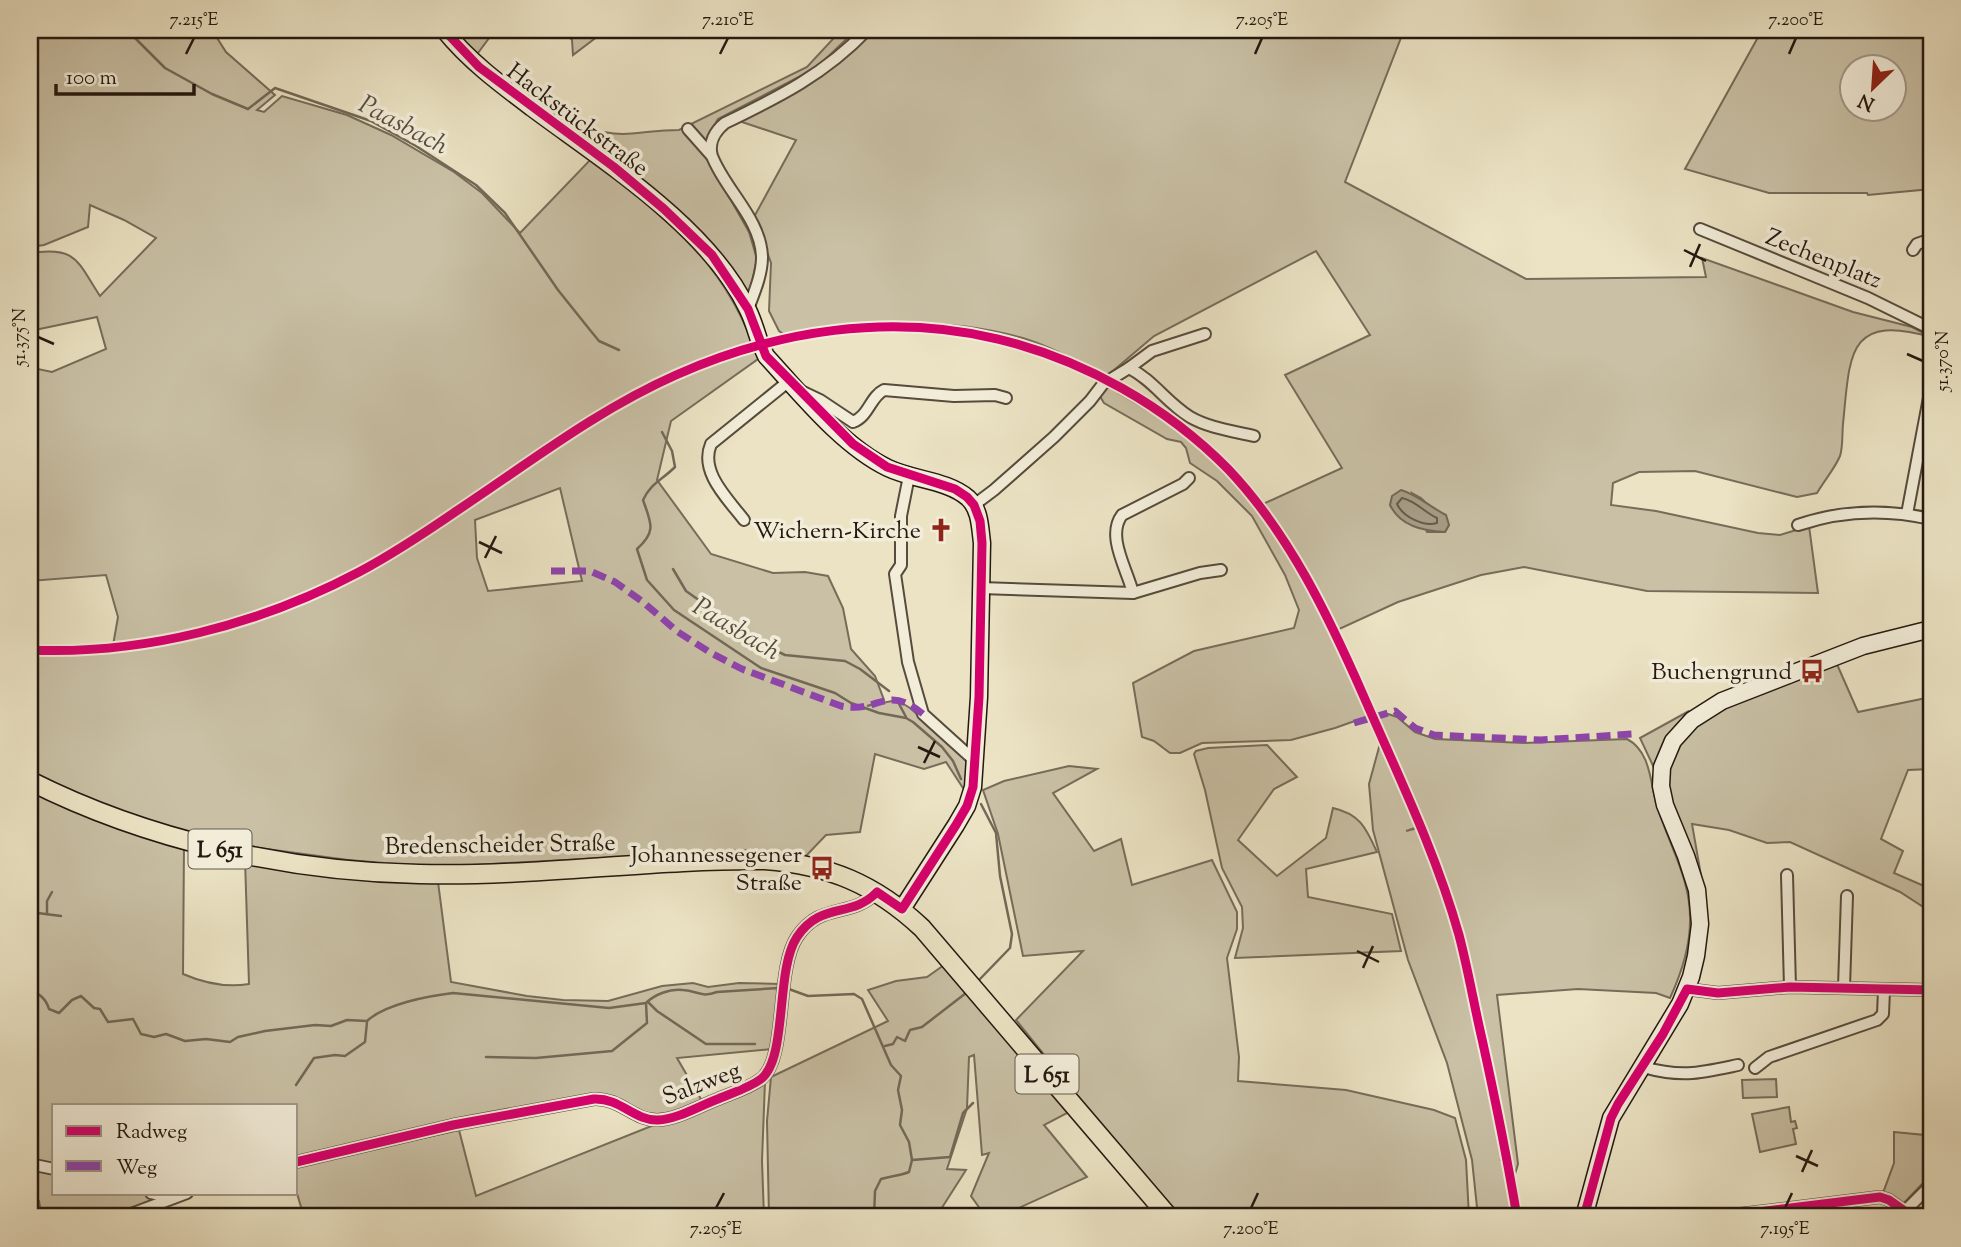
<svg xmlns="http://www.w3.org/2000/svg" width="1961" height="1247" font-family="'Sorts Mill Goudy',serif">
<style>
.green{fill:#c9c0a5;stroke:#766c5a;stroke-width:2;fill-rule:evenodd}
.water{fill:#a79e87;stroke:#736857;stroke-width:2}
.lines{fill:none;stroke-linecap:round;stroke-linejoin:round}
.shore{stroke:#665b4c;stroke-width:2}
.stream{stroke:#736857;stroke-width:2.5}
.street-casing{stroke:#564b3d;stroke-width:14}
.secondary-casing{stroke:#241810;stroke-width:19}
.primary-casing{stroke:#241810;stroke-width:21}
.street{stroke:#f2edd9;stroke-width:10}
.secondary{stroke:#f2edd9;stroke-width:16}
.primary{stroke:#ebe3c4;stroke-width:18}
.quiet{stroke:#8e44ad;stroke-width:7;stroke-dasharray:14 7;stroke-linecap:butt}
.cycleway-casing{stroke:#f2edd9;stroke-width:13}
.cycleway{stroke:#d6006c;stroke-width:9}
.ticks{fill:none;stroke:#241810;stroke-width:2.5}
.labels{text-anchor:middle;stroke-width:7;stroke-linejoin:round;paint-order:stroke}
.shield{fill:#f2edd9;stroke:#62584c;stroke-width:2}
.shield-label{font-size:23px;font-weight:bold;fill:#241810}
.street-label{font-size:24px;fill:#241810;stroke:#f2edd9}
.poi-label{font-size:24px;fill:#241810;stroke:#f2edd9;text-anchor:end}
.water-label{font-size:26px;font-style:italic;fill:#584e40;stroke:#f2edd9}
.neatline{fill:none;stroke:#241810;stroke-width:2.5}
.ticks-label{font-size:18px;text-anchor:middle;fill:#241810}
</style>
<rect width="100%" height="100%" fill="#ebe3c4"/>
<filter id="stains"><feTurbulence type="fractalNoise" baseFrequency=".00286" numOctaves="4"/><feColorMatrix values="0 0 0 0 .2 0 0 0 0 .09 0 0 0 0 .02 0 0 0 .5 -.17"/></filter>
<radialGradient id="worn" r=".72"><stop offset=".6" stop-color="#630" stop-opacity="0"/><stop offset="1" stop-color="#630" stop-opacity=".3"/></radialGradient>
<g class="green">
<path d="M30 30H212L226 52 275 95 257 110 264 112 282 96 347 115 391 135 454 172 482 193 520 233 591 159C667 219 727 262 758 359L671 421 657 480 711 554 773 573 805 572 828 576 843 608 851 649 875 676 884 700 867 706 897 700 910 708 970 761 965 791 946 762 924 769 875 754 860 832 826 835 805 857 739 851 434 867 348 860 245 846 196 835 125 814 30 775V654L48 655 112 651 118 617 106 575 30 581V372L38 369 52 372 106 349 97 317 30 331V253C77 246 77 261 100 296L156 238 124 220 90 205 88 227 44 245 30 247ZM560 488 582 581 488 591 477 558 475 520Z"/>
<polygon points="447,30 495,30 475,57"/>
<polygon points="563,30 606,30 573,55 572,40"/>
<path d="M826 30H856L816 68 718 119 709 134 706 156 749 232 757 259 750 291H746L542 110C567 121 595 134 623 134 641 133 660 130 679 130L807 67 833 39Z"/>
<path d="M869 30H1404L1345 182 1526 279 1706 277 1702 258 1853 312 1912 327 1931 337C1847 313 1850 355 1843 424 1842 434 1843 447 1840 456 1835 468 1824 481 1817 493L1797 497 1695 471 1639 472 1613 483 1611 505 1656 511 1758 533 1780 535 1809 526 1818 593 1647 591 1524 567 1481 575 1398 602 1335 631 1288 540 1263 504 1342 468 1285 375 1370 335 1316 251 1154 336 1107 376C1079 363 1049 345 1019 337 942 316 863 322 785 335L779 331 769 311 771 263 754 217 796 140 736 120 822 76ZM1412 493 1421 498 1449 525 1445 532H1427Z"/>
<path d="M1762 30H1931V189L1868 195 1867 193H1769L1685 169ZM1853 66H1895V108H1853Z"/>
<path d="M1105 385C1132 401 1161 417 1186 436 1276 506 1324 615 1369 716L1335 728 1291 740 1202 743 1180 753H1170L1154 741 1142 737 1133 683 1194 651 1294 628 1299 610 1285 575 1252 516 1217 481 1190 463 1186 448 1181 442 1167 439 1104 403 1098 393Z"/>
<path d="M1836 662 1858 712 1931 697V769L1908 770 1881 839 1903 851 1894 873 1931 889V912L1900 892 1790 842 1767 843 1729 830 1692 824 1702 881C1692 858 1673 819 1669 795 1659 733 1715 712 1761 693 1786 682 1811 672 1836 662Z"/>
<polygon points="1689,711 1668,735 1655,770 1640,738"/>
<path d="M1388 714 1397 717 1415 732 1435 739 1524 743 1627 739C1652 752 1650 786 1658 809 1670 847 1691 880 1690 921 1690 949 1681 974 1670 998L1656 993 1578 989 1497 995 1518 1164 1513 1181 1498 1097 1483 1036 1475 986 1460 932 1424 831 1374 717Z"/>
<polygon points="1381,740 1418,827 1406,831 1418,828 1438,880 1464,965 1505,1159 1502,1160 1505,1161 1514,1217 1478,1217 1472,1160 1447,1063 1408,960 1373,830 1369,784"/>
<path d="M1267 745 1297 777 1274 789 1238 840 1277 876 1326 838 1333 808C1360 814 1366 828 1377 852L1306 869 1308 897 1392 914 1401 951 1235 958 1243 928 1242 907 1222 868 1205 790 1194 754 1196 751 1208 748Z"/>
<polygon points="1069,766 1097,769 1053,793 1094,851 1121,839 1132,885 1212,860 1237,912 1237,929 1227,958 1239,1057 1238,1081 1346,1090 1434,1110 1455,1118 1466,1160 1469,1217 1181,1217 1100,1124 1016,1020 1083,951 1023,956 998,834 983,790 1004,781"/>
<path d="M30 790 184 845 183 974C204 983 226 988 249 984L245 860 438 882 451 982 527 996 563 1000 608 1001 662 986 693 983 708 987 739 983 780 984 777 990H780L772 1049 677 1058 702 1101 670 1113 657 1114 646 1113 613 1096H579L296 1157V1105H54V1167L30 1162Z"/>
<polygon points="944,965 1071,1111 1044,1125 1087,1177 999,1217 986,1217 971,1196 989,1153 982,1155 974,1055 969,1057 967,1108 947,1169 966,1170 936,1217 769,1217 767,1121 771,1077 888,1021 868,990 896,981 927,977"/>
<polygon points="1776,1079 1777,1097 1743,1098 1742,1080"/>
<polygon points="765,1081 762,1161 764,1217 304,1217 296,1190 296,1166 459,1130 476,1196 654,1125 683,1119"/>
<polygon points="1789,1107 1791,1122 1795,1121 1797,1128 1793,1129 1796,1144 1760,1152 1752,1114"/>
<polygon points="1894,1132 1925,1135 1923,1183 1901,1206 1883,1193 1894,1163"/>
<polygon points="30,1165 54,1171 54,1193 141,1193 161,1197 110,1217 42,1217 39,1201 30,1202"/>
</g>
<path class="water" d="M1401 490C1418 495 1430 507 1446 515L1449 525 1445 532C1423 531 1400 526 1390 505L1392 496Z"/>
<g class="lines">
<path class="shore" d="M1402 498C1416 501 1424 512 1437 518V523C1424 527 1403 517 1397 504Z"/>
<g class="stream">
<polyline points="127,30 165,68 212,94 248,109 275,88 371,121 416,146 476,185 505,213 558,290 590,330 599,341 619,350"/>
<path d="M662 432 672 451 675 467C662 480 651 483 643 500 651 523 657 531 637 549L647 580 674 610 761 668 835 693 851 703 879 713 906 718 913 722 942 747 953 761 961 779"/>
<polyline points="673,569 686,591 758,642 785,655 845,661 860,669 889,691"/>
<polyline points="898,702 906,717"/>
<polyline points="30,912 61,916"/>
<polyline points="47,914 47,901 52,892"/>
<polyline points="980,979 1010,948 1012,934 1000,876 996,833 981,804"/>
<path d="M786 988 808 996 854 994 862 999 891 1065 901 1076 898 1090 902 1110 900 1125 909 1142 912 1160 909 1172C899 1176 891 1176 881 1179L875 1191 874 1217"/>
<path d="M30 990C40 994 46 999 49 1009L59 1013 72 1000 81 996 94 1008 100 1009 108 1022 133 1019 141 1034 154 1037 166 1034 185 1041 206 1039 230 1042 238 1037 265 1031 315 1025 331 1026 347 1020 367 1021C385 1004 428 996 453 993L609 1008 646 1003C654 995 670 988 683 990 698 991 701 998 717 992L779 988"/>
<polyline points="648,1002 657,1011 706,1044 755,1044"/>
<polyline points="885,1046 893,1044 897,1037 905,1041 910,1030 922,1027 966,993"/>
<polyline points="486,1057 536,1058 612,1051 647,1023 646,1003"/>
<polyline points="296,1085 314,1058 335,1055 345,1056 365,1042 367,1022"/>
<polyline points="912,1160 950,1157 963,1113 973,1103"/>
</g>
<g class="street-casing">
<g id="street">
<polyline points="688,129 711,155"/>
<polyline points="1700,229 1868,298 1931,329"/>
<polyline points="1913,250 1917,244 1931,239"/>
<path d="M748 309C754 293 762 275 762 257 761 219 725 190 712 156 708 143 715 131 725 123 779 97 825 74 867 30"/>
<polyline points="1129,368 1152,351 1205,334"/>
<path d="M799 390 820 400 853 422C869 416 870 397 884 390L954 396 995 395 1006 398"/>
<polyline points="909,476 901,516 901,565 895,574 908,662 923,714 975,761"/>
<path d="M974 505 994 490 1054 437 1090 401 1103 384 1129 368C1153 380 1167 403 1190 417 1209 428 1233 431 1254 436"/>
<polyline points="1907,514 1931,387"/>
<path d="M744 520C728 499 699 472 711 444L789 381"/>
<path d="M1798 525C1842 510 1887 509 1931 519"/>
<polyline points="981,588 1133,593 1200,573 1221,570"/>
<path d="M1133 593C1127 569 1106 536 1122 515L1183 484 1189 478"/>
<polyline points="1787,875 1790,987"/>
<polyline points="1844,987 1847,896"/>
<polyline points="1687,989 1718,993 1790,987 1931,990"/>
<path d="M1643 1067C1682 1078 1700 1073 1738 1065"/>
<polyline points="1755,1068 1769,1057 1877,1020 1883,1014 1884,991"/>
<path d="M296 1162 453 1125 594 1099C621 1098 634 1121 658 1120 678 1119 699 1106 718 1099 732 1093 749 1088 761 1079 788 1058 775 970 797 937 821 901 851 919 877 892"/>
<polyline points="30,1164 54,1169"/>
<polyline points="151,1193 173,1198"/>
<polyline points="1905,1211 1931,1185"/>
<polyline points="123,1217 187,1193"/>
<polyline points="1716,1217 1880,1197 1889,1200 1913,1217"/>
</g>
</g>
<g class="secondary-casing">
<g id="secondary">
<path d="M444 30C469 61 500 84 532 108 603 161 710 228 748 310 753 320 756 331 759 340"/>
<path d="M762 347 766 356C800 393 842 446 888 468 913 480 947 480 968 498 980 509 980 527 982 543L979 697 973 787 967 806 956 825 902 909"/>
<polyline points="1584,1217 1611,1118 1680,1004 1691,977 1696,956 1700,924 1697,890 1686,856 1665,805 1661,786 1662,767 1673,741 1692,720 1722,701 1863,646 1931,629"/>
</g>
</g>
<g class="primary-casing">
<path id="primary" d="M30 781C147 840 288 872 419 874 535 877 650 859 765 860 829 865 875 884 922 928L1169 1217"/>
</g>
<use href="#street" class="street"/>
<use href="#secondary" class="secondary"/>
<use href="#primary" class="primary"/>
<g class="quiet">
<path d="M551 571H590L615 582 643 602 678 632 711 653 742 669 841 706C880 714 885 683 923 714"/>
<polyline points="1354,723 1395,711 1415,728 1434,735 1541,740 1633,734"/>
</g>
<g class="cycleway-casing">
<g id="cycleway">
<path d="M30 650C142 655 259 625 359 572 393 554 426 532 458 510 529 463 597 410 676 375 777 330 890 313 998 339 1084 360 1166 406 1228 469 1289 533 1329 617 1364 697 1398 775 1436 853 1459 935 1468 969 1474 1005 1482 1039 1495 1098 1507 1157 1517 1217"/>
<path d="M296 1162 453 1125 594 1099C621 1098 634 1121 658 1120 678 1119 699 1106 718 1099 732 1093 749 1088 761 1079 788 1058 775 970 797 937 821 901 851 919 877 892L902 909 956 825 967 806 973 787 979 697 982 543 980 521 974 505 967 497 955 489 887 467 853 444 766 356 748 309 712 255 664 209 614 167 479 67 444 30"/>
<polyline points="1584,1217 1611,1118 1618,1104 1663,1034 1687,989 1718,993 1790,987 1931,990"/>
<polyline points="1716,1217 1880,1197 1889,1200 1913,1217"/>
</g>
</g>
<use href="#cycleway" class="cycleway"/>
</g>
<path class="ticks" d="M186 54 194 38M720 54 728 38M1255 54 1262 38M1789 54 1796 38M1684 250 1706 261M1690 267 1700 244M38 337 54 344M1907 354 1923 361M479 542 502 553M485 558 496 536M918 747 940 757M924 763 935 741M1357 951 1379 962M1363 968 1373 946M1796 1156 1818 1166M1802 1172 1812 1150M716 1208 724 1193M1251 1208 1258 1193M1785 1208 1792 1193"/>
<defs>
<g id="church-bare" transform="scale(1.89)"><path d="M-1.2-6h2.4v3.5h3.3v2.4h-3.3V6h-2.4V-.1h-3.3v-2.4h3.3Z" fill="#8f2418" stroke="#f2edd9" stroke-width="2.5" paint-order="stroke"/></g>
<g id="bus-bare" transform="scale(1.89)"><path d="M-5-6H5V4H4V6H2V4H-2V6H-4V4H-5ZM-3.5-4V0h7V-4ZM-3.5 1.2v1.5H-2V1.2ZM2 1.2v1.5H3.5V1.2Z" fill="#8f2418" stroke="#f2edd9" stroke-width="2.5" paint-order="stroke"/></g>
</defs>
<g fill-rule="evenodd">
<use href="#church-bare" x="941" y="530"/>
<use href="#bus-bare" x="1812" y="671"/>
<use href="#bus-bare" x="822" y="868"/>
</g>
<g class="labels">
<g class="shield">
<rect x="188.5" y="829.5" width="63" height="39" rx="5"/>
<rect x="1015.5" y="1054.5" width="63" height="39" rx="5"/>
</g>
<g class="shield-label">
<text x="220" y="857">L 651</text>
<text x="1047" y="1082">L 651</text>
</g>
<g class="street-label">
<text transform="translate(578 119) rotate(37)" y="8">Hackstückstraße</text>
<text transform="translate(1824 258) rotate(22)" y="8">Zechenplatz</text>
<text transform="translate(500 844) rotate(-1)" y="8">Bredenscheider Straße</text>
<text transform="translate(701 1083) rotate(-21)" y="8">Salzweg</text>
</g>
<g class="poi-label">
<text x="921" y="538">Wichern-Kirche</text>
<text x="1792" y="679">Buchengrund</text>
<text x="802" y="862">Johannessegener<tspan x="802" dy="28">Straße</tspan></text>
</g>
<g class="water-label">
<text transform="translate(404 124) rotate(28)" y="9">Paasbach</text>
<text transform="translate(737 628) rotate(31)" y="9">Paasbach</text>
</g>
</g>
<rect width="1961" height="1247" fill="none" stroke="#ebe3c4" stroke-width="77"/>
<rect x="52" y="1104" width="245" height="91" fill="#f2edd9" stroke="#a09889" stroke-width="2"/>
<rect x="66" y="1126" width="35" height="10" fill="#d6006c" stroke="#a09889" stroke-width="2"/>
<text x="116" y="1138" font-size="21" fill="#241810">Radweg</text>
<rect x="66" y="1161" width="35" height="10" fill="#8e44ad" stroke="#a09889" stroke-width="2"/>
<text x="116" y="1174" font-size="21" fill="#241810">Weg</text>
<g transform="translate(1873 88) rotate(205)"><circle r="33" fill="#f2edd9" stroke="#a09889" stroke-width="2"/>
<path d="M0-5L12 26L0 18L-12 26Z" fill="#8f2418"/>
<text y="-10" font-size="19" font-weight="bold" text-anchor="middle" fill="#241810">N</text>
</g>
<path d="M56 84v10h138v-10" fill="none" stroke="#241810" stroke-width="3.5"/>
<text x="66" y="84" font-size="21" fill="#241810" stroke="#f2edd9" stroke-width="5" paint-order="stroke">100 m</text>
<rect x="38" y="38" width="1885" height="1170" class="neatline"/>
<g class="ticks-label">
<text x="194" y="25">7.215°E</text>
<text x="728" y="25">7.210°E</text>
<text x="1262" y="25">7.205°E</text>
<text x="1796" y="25">7.200°E</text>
<text transform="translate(19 337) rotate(-90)" y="6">51.375°N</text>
<text transform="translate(1942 361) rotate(-90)" y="6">51.370°N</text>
<text x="716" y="1234">7.205°E</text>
<text x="1251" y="1234">7.200°E</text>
<text x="1785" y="1234">7.195°E</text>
</g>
<rect width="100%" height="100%" filter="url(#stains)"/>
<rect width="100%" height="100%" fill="url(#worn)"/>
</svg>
